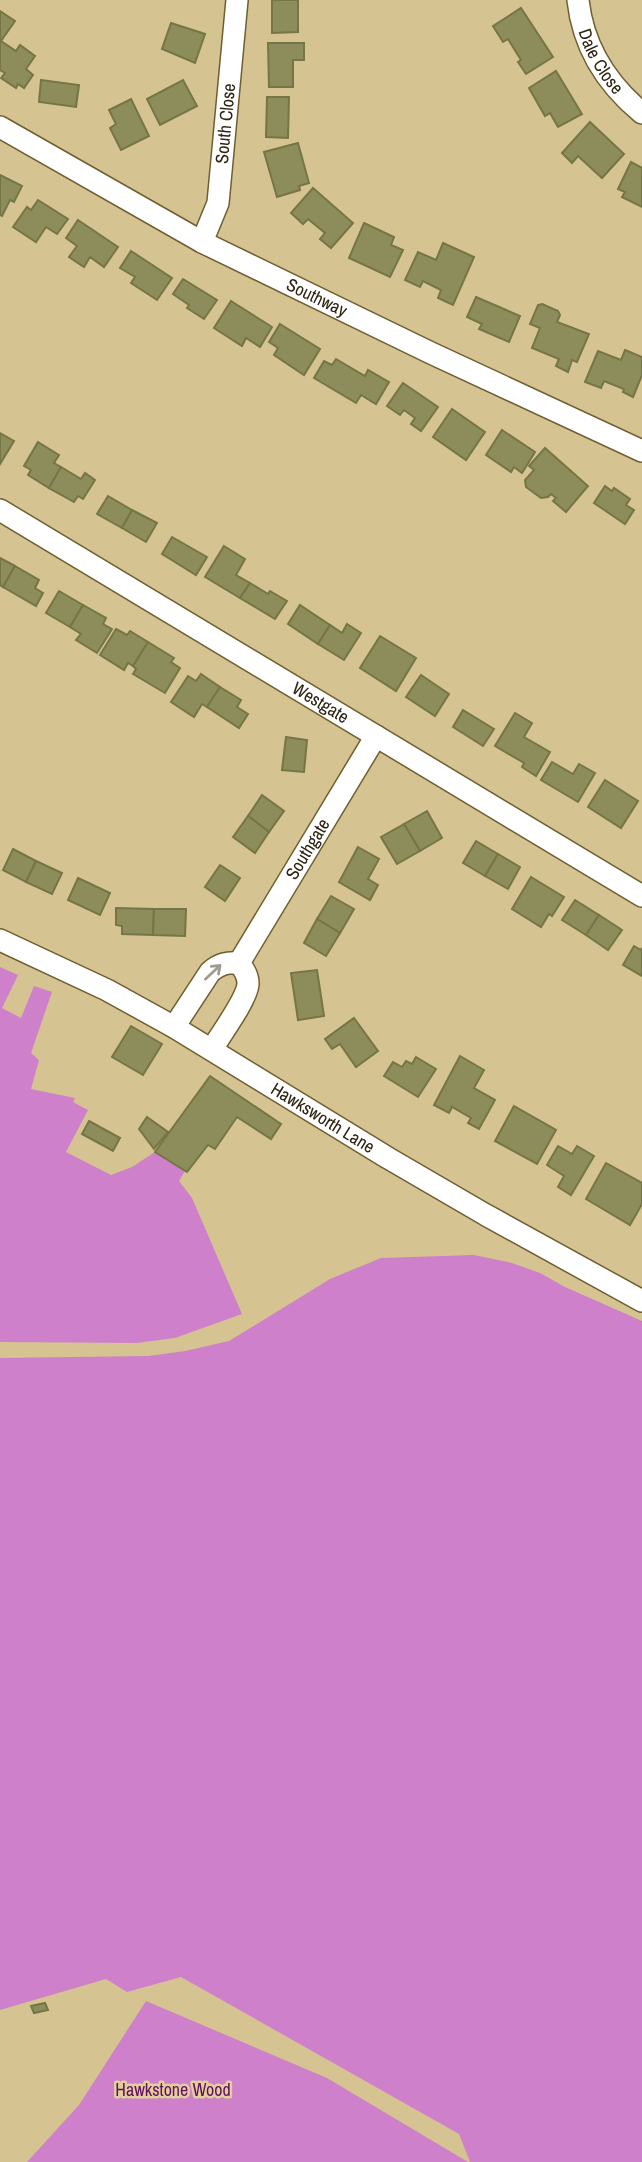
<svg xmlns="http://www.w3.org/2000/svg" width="642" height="2162" font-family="'Archivo Narrow',sans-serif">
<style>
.green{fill:#ce81ca}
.building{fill:#8d8d5c;stroke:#757545;stroke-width:2}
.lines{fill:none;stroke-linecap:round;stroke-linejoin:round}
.minor-casing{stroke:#705e30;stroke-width:24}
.minor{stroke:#fff;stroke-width:21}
.oneway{stroke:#a09c94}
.labels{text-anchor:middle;stroke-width:5;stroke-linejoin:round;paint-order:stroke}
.street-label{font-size:18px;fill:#2c2411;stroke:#e3cf9e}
.park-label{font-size:18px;fill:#610e60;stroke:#e3cf9e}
</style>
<rect width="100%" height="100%" fill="#d6c392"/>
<g class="green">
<polygon points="0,967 18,975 2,1008 21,1018 34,986 52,992 31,1053 39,1060 31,1089 75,1098 73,1102 88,1110 66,1152 111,1175 132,1167 155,1152 185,1171 179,1181 192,1198 242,1314 175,1338 137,1343 0,1342"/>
<polygon points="474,1255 512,1263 540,1273 565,1287 642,1321 642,2162 470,2162 459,2134 181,1977 127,1992 106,1979 0,2010 0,1358 148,1356 185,1351 229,1341 330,1279 381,1258"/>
<polygon points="146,2001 327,2078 468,2162 27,2162 79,2105"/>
</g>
<g class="building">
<polygon points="272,0 298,0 298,32 272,33"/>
<polygon points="521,8 553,57 526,74 518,62 521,60 508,39 503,42 493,26"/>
<polygon points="0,11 15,21 1,41 16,51 20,45 35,56 26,69 33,75 24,88 18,84 16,88 1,78 5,73 0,70"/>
<polygon points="171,23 205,34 195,63 162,49"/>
<polygon points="268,43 304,43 304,60 293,60 293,87 269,87"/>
<polygon points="556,71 582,114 558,127 550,113 545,116 529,88"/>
<polygon points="41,80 79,85 76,107 39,102"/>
<polygon points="183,80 197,106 160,125 147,99"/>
<polygon points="267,97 289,97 288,138 266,137"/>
<polygon points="131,99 149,136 121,150 110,128 116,124 109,110"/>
<polygon points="590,122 624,154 602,178 578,156 572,163 562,153"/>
<polygon points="298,143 309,183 299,186 300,190 277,197 264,152"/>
<polygon points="631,162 642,168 642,207 622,197 625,192 618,189"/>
<polygon points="0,175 22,186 14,202 10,200 2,216 0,215"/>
<polygon points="313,188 353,223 331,248 320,239 325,233 308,219 303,224 291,213"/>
<polygon points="38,200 68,219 57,234 46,227 36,242 13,227 27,207 31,210"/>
<polygon points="78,220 118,247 104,267 90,257 84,267 69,257 77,246 66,238"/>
<polygon points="364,223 394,237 391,245 403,250 390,277 349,258"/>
<polygon points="443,243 474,257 453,305 438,298 441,290 423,281 420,287 405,280 418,252 436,260"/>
<polygon points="131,251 172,278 157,300 131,283 135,277 120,268"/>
<polygon points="183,279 217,300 204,319 187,308 189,305 173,294"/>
<polygon points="476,297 520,316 509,342 479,329 482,324 467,317"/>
<polygon points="231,301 272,327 260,347 246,338 242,346 214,328"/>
<polygon points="542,304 558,311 560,315 557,322 589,334 577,362 572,360 568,372 556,366 559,359 532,348 540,328 530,324 538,305"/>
<polygon points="280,324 320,349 304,375 274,355 278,348 269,342"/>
<polygon points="625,350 642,357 642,375 633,397 623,392 624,389 604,381 601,388 585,382 598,351 621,360"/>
<polygon points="336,359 365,376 368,370 389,382 376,404 361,395 356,403 314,378 324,361 332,365"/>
<polygon points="403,383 438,407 421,431 411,424 415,418 404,410 400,415 387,406"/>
<polygon points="452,409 485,432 466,460 433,437"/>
<polygon points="502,430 535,452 522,473 514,467 511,472 486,455"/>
<polygon points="0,433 14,441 0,464"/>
<polygon points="38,442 59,455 54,463 61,467 49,488 28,475 31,470 24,466"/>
<polygon points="545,448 588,486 566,512 553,501 556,498 551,494 548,497 541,498 526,487 525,480 534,470 529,466"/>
<polygon points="61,467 81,479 85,473 95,480 83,499 78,496 74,502 49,488"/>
<polygon points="605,486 612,491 614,488 630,499 626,505 634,510 625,524 594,503"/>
<polygon points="108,496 132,510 122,528 97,514"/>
<polygon points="132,510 157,523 146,542 122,528"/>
<polygon points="172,537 207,557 196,575 162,554"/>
<polygon points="224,546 245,559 236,575 250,583 240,598 205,577"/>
<polygon points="0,558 15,566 3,587 0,585"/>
<polygon points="15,566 39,580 35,588 43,593 36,606 3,587"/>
<polygon points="250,583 268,594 270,591 287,601 275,619 240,598"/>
<polygon points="59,591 83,605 70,627 46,613"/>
<polygon points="83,605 106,618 103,624 112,629 97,653 76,640 81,634 70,627"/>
<polygon points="300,605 330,625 318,644 288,624"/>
<polygon points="347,624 361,633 344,660 318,644 330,625 342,633"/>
<polygon points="116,629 127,635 130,631 148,642 133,666 128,663 124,670 100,655"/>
<polygon points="380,636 416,658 396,691 360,668"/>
<polygon points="148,642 174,658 171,662 180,668 165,693 133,674 136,669 133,666"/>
<polygon points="201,674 220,687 207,707 202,704 194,717 171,702 188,676 196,681"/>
<polygon points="421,675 449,694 435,716 406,697"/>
<polygon points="220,687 241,700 237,707 248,714 239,728 207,707"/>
<polygon points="463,710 494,729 483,746 453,727"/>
<polygon points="515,713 532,723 524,737 550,752 536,776 522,767 524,763 495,746"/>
<polygon points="286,737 307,740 304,772 282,770"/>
<polygon points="552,762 573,774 579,764 595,773 578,802 541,780"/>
<polygon points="605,780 638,801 621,828 588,807"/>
<polygon points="262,795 284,811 269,832 248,816"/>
<polygon points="427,811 442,838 420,851 404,824"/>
<polygon points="248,816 269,832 255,853 233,837"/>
<polygon points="404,824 420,851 397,864 381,837"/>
<polygon points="476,841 498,854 485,876 463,863"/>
<polygon points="358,847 379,859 368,879 378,885 370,900 339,882"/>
<polygon points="13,849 36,861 26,882 3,870"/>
<polygon points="498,854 520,867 508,889 485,876"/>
<polygon points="36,861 62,873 52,894 26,882"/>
<polygon points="220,865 240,878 225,901 205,887"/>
<polygon points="531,877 564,897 552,916 549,914 541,927 512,909"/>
<polygon points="78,878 110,893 100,915 68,900"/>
<polygon points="331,896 354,909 340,933 317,919"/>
<polygon points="575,900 599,915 586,935 562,920"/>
<polygon points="116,908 154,909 153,935 122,934 122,926 116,925"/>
<polygon points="154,909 186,909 185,936 153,935"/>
<polygon points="599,915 622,930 608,950 586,935"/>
<polygon points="317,919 340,933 326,956 304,943"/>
<polygon points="634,946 641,950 642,948 642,976 623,965"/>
<polygon points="317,970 324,1016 298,1020 291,973"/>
<polygon points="354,1018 378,1051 356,1067 340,1044 332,1049 325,1039"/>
<polygon points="131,1026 162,1044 143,1075 112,1057"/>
<polygon points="460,1056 484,1070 474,1088 495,1100 479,1129 468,1123 471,1118 452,1107 449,1113 434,1105"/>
<polygon points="416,1057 436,1069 418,1097 384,1076 393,1062 402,1067 406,1061 412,1064"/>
<polygon points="210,1076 281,1124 271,1139 237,1117 215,1149 208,1145 187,1172 155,1152"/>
<polygon points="514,1106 556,1130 537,1164 495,1141"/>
<polygon points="147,1117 168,1132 154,1149 139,1129"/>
<polygon points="89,1121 120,1138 113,1151 82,1134"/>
<polygon points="558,1146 572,1154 577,1146 594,1156 571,1195 558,1187 564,1176 547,1165"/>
<polygon points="606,1163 642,1183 642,1204 630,1225 586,1199"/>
<polygon points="45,2003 48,2010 34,2013 31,2006"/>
</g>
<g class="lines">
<g class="minor-casing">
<g id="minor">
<path id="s1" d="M578 0C583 46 607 84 642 113"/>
<path id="s2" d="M0 127 202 242 431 353 642 451"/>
<path id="s3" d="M202 242 218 203 237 0"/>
<path id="s4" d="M0 510 642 896"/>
<path id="s5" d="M0 940 107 990 174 1027 388 1158 486 1215 642 1301"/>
<path id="s6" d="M239 963 376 736"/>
<path d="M174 1027 210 972C219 964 227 962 239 963 244 970 248 975 248 984 247 999 221 1034 212 1049"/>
</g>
</g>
<use href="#minor" class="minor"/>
</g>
<defs><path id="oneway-shaft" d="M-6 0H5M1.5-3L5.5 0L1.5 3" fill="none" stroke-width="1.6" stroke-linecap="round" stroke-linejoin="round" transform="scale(1.75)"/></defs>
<use class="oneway" href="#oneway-shaft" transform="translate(213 972) rotate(-43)"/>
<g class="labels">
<g class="street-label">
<text dy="6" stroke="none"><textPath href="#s1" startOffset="66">Dale Close</textPath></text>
<text dy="6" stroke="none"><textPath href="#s3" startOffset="122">South Close</textPath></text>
<text dy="6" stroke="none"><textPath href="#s2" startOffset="360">Southway</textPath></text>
<text dy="6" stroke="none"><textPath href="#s4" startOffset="374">Westgate</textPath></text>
<text dy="6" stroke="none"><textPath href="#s6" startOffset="133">Southgate</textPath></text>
<text dy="6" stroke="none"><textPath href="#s5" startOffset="369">Hawksworth Lane</textPath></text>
</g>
<g class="park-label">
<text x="173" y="2096">Hawkstone Wood</text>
</g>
</g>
</svg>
